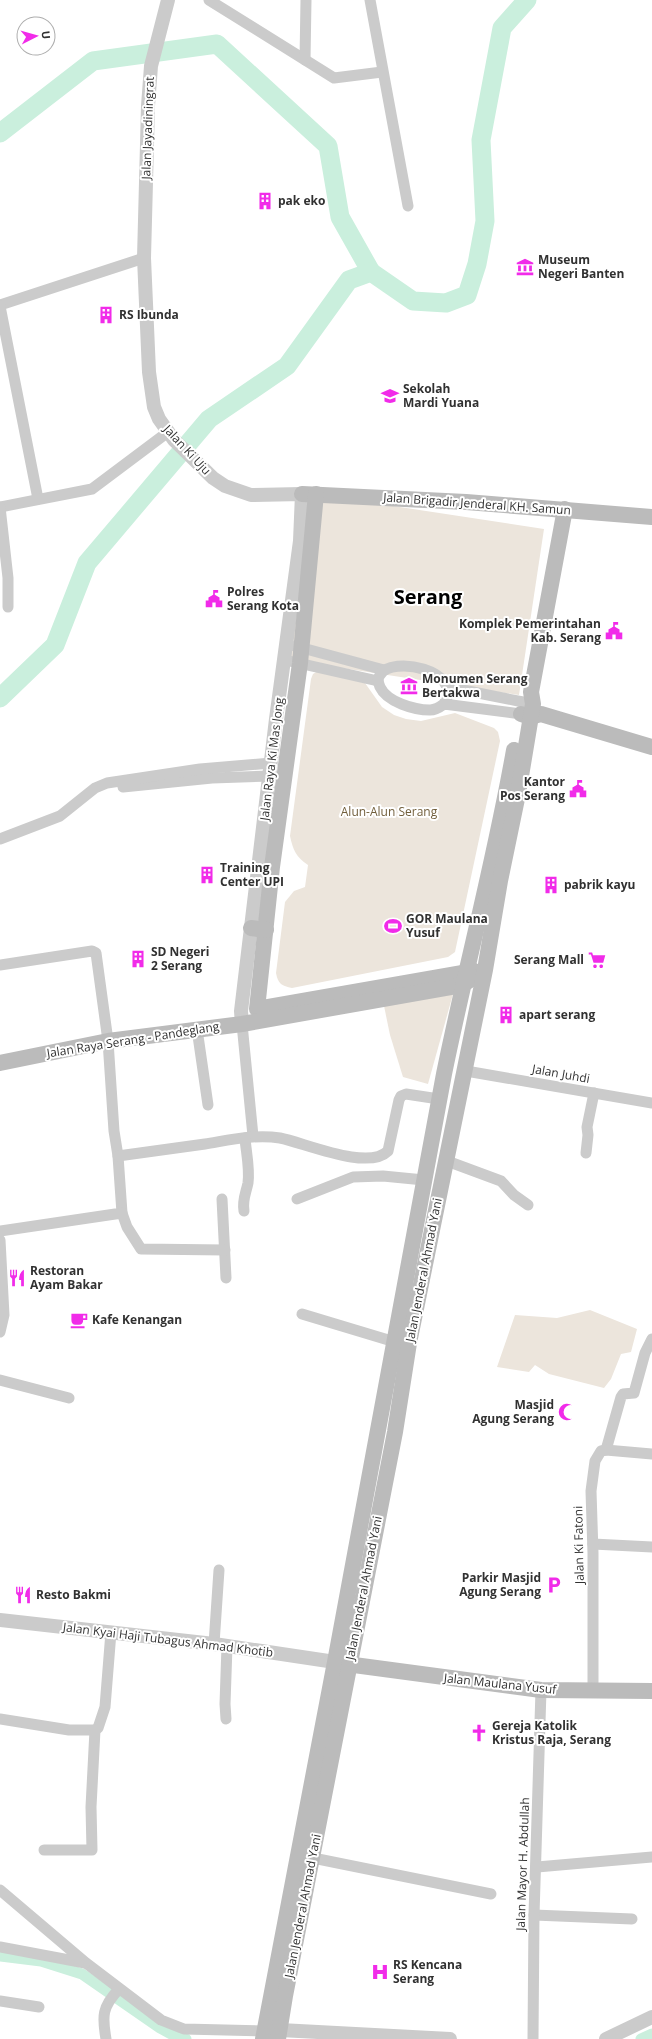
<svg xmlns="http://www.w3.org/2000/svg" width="652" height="2039" font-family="'Open Sans',sans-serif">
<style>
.green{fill:#ece5dc}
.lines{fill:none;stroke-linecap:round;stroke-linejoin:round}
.canal{stroke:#caefdd;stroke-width:11}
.river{stroke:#caefdd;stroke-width:19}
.minor{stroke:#cbcbcb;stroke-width:11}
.tertiary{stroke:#cbcbcb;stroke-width:14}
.secondary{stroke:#bbb;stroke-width:16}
.labels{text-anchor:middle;stroke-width:4;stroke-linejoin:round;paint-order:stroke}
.street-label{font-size:12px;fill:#313131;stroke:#fff}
.poi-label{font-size:12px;font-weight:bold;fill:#313131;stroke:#fff;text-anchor:start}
.park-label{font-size:12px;fill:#715e3b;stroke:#fff}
.town-label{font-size:20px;font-weight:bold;fill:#000;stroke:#fff}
</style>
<rect width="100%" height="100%" fill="#fff"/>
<g class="green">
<polygon points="308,493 544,529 519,695 283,659"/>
<path d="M318 671 365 683 382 707 394 715 406 719 421 721 455 713 494 728 498 732 500 741 455 952 448 957 292 988C282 986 278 984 276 973L285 902 294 891 305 887 308 865C296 857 293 850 290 836L311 679 313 674Z"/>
<polygon points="453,994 428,1084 403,1077 390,1035 383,1001"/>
<polygon points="590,1310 637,1329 631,1352 621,1354 611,1379 604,1388 549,1374 535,1365 529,1372 497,1367 515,1315 557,1318"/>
</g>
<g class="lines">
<g class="canal">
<polyline points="0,1956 41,1961 82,1974 160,2028 173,2035 186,2039"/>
<polyline points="641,2039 652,2034"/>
</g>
<g class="river">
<polyline points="0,133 93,61 217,44 328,146 340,217 371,272"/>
<polyline points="0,698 55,645 87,563 209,419 287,366 349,280 371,272 413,301 446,303 467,295 477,264 485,221 481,140 502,28 527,0"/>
</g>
<g class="minor">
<polyline points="209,0 334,78 382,72"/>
<polyline points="370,0 408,206"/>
<polyline points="305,60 306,0"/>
<polyline points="0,305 144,258"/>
<polyline points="0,306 38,499"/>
<polyline points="0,507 92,489 168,432"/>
<polyline points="0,507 8,578 8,607"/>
<polyline points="295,646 384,670"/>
<polyline points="285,660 378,681"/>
<polyline points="448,687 523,702"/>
<path d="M444 704C465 670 391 655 380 675 377 679 378 682 380 687 387 702 414 710 430 710 436 710 440 707 444 704L521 714"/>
<polyline points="123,787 212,778 270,776"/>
<polyline points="0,839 60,816 95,788 107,783 200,769 271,763"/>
<polyline points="0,965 92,951 96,953 108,1041 114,1131 118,1156 122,1213 0,1231"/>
<polyline points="242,1024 253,1136"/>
<polyline points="197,1029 208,1105"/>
<polyline points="466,1071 652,1103"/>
<polyline points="586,1153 588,1135 587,1127 594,1093"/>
<path d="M118 1156C147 1152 176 1148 205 1144 230 1140 255 1134 280 1138 305 1143 368 1171 388 1151L399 1100 401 1096 406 1094 439 1099"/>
<polyline points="447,1161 501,1181 514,1195 528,1205"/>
<polyline points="222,1199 226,1278"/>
<polyline points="297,1199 353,1177 383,1176 424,1180"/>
<path d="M244 1211C242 1200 246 1193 248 1183 250 1168 246 1152 245 1138"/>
<polyline points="122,1213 127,1227 141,1249 225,1250"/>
<polyline points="0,1240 4,1315 0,1332"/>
<polyline points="302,1314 395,1342"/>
<polyline points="0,1380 69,1398"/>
<polyline points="606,1450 621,1397 623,1394 634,1393 645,1353 652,1339"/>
<polyline points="593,1544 652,1547"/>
<polyline points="214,1644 219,1570"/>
<polyline points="593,1691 593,1553 591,1491 595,1461 601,1451 606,1450 652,1454"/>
<polyline points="0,1719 69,1730 95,1730 98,1728 105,1707 111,1632"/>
<polyline points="226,1719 225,1704 227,1646"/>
<polyline points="44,1850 92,1850 91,1807 95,1730"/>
<polyline points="313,1858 491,1894"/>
<polyline points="537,1867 652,1857"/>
<polyline points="0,1890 86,1963 161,2020 184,2029 265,2031"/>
<polyline points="534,1915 632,1919"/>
<polyline points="0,1947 85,1963"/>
<polyline points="0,2001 39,2007"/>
<path d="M106 2039C102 2016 102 2007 119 1989"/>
<polyline points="533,2039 534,1915 541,1690"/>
</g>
<g class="tertiary">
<polyline points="168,0 151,66 148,106 144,258 149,372 154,407 159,419 174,440 213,478 225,486 251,495 302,494 300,541 276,719 241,1011 242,1024"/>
<polyline points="0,1620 214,1644 335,1662"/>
<polyline points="280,2030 450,2039"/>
<polyline points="606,2039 652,2017"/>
</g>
<g class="secondary">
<polyline points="302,494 466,502 652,517"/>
<polyline points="316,494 300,663 272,867 257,1009 474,971"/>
<polyline points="521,714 530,717 541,714 652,747"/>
<polyline points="251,928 266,930"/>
<polyline points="0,1063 108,1041 242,1024 462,985 470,980"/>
<polyline points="339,1663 541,1690 652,1691"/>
<path d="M263 2039 335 1662 444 1074C466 966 495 859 514 750"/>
<polyline points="278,2039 285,1996 395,1432 409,1343 485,970 500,881 518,794 533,704 531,692 565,509"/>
</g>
</g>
<defs>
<g id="building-bare" transform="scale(1.38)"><path d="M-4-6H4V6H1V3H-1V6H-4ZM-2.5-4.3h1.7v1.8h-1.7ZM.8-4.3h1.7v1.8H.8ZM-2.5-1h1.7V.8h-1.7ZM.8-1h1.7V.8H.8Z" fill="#f12be9" stroke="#fff" stroke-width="2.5" paint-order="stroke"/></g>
<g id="museum-bare" transform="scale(1.38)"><path d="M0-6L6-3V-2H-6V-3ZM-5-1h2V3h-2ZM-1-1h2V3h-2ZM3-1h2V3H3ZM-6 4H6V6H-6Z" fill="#f12be9" stroke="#fff" stroke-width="2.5" paint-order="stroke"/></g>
<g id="school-bare" transform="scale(1.38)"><path d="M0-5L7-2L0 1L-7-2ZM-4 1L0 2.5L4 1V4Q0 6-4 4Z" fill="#f12be9" stroke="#fff" stroke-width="2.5" paint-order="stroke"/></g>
<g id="civic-bare" transform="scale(1.38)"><path d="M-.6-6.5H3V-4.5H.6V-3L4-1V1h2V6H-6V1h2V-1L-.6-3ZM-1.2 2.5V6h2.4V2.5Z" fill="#f12be9" stroke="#fff" stroke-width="2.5" paint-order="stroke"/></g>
<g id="stadium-bare" transform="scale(1.38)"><path d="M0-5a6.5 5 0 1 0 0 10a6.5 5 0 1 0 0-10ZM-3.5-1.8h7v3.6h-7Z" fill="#f12be9" stroke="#fff" stroke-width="2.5" paint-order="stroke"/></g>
<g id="supermarket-bare" transform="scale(1.38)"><path d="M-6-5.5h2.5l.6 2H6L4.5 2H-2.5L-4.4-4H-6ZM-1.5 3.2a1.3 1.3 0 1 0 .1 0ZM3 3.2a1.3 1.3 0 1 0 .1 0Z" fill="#f12be9" stroke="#fff" stroke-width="2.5" paint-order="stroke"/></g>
<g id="restaurant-bare" transform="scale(1.38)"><path d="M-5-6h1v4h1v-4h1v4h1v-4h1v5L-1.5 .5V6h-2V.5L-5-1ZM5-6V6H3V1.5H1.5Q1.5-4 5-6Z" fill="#f12be9" stroke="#fff" stroke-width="2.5" paint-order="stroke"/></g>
<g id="cafe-bare" transform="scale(1.38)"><path d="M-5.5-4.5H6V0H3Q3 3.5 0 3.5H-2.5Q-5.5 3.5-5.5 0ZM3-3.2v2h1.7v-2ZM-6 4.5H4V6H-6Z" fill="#f12be9" stroke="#fff" stroke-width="2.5" paint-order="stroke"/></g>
<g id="mosque-bare" transform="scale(1.38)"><path d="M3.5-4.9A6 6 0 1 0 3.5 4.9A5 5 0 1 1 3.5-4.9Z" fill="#f12be9" stroke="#fff" stroke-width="2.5" paint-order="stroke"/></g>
<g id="parking-bare" transform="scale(1.38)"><path d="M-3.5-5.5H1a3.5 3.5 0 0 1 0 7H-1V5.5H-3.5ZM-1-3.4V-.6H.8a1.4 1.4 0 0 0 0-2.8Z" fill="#f12be9" stroke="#fff" stroke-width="2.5" paint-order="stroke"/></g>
<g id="church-bare" transform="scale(1.38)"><path d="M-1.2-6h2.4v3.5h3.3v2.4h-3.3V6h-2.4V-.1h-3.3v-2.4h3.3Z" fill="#f12be9" stroke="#fff" stroke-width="2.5" paint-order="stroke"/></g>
<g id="hospital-bare" transform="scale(1.38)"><path d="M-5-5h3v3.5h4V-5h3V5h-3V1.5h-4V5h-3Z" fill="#f12be9" stroke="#fff" stroke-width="2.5" paint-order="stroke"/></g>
</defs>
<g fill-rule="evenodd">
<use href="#building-bare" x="265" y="201"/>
<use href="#museum-bare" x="525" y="267"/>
<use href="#building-bare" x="106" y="315"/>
<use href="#school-bare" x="390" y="396"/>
<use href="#civic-bare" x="214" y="599"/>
<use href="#civic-bare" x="614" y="631"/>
<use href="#museum-bare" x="409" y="686"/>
<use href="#civic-bare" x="578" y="789"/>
<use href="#building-bare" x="207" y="875"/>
<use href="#building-bare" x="551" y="885"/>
<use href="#stadium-bare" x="393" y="926"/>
<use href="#building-bare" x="138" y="959"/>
<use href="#supermarket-bare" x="597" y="960"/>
<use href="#building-bare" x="506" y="1015"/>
<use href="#restaurant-bare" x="17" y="1278"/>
<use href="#cafe-bare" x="79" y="1320"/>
<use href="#mosque-bare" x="567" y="1412"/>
<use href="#parking-bare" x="554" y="1585"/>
<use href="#restaurant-bare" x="23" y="1595"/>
<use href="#church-bare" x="479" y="1733"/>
<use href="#hospital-bare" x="380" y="1972"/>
</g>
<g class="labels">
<g class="street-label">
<text transform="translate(148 128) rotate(-88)" y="4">Jalan Jayadiningrat</text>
<text transform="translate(187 450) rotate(47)" y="4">Jalan Ki Uju</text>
<text transform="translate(477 504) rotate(4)" y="4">Jalan Brigadir Jenderal KH. Samun</text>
<text transform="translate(272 759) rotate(-83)" y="4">Jalan Raya Ki Mas Jong</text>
<text transform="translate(133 1040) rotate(-9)" y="4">Jalan Raya Serang - Pandeglang</text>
<text transform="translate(561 1074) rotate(10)" y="4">Jalan Juhdi</text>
<text transform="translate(424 1270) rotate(-79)" y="4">Jalan Jenderal Ahmad Yani</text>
<text transform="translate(579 1545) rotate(-91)" y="4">Jalan Ki Fatoni</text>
<text transform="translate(364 1588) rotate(-79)" y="4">Jalan Jenderal Ahmad Yani</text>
<text transform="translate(168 1640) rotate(7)" y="4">Jalan Kyai Haji Tubagus Ahmad Khotib</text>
<text transform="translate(500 1684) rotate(6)" y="4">Jalan Maulana Yusuf</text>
<text transform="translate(523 1864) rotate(-88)" y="4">Jalan Mayor H. Abdullah</text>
<text transform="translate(303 1906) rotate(-79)" y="4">Jalan Jenderal Ahmad Yani</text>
</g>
<g class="poi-label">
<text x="278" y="205">pak eko</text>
<text x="538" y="264">Museum<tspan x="538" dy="14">Negeri Banten</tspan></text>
<text x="119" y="319">RS Ibunda</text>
<text x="403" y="393">Sekolah<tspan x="403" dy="14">Mardi Yuana</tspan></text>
<text x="227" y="596">Polres<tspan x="227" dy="14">Serang Kota</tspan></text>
<text x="601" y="628" text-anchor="end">Komplek Pemerintahan<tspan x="601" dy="14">Kab. Serang</tspan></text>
<text x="422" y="683">Monumen Serang<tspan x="422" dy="14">Bertakwa</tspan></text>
<text x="565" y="786" text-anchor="end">Kantor<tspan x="565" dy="14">Pos Serang</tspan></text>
<text x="220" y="872">Training<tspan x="220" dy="14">Center UPI</tspan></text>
<text x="564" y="889">pabrik kayu</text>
<text x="406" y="923">GOR Maulana<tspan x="406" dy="14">Yusuf</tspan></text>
<text x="151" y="956">SD Negeri<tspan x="151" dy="14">2 Serang</tspan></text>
<text x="584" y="964" text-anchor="end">Serang Mall</text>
<text x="519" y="1019">apart serang</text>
<text x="30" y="1275">Restoran<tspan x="30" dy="14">Ayam Bakar</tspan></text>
<text x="92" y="1324">Kafe Kenangan</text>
<text x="554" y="1409" text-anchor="end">Masjid<tspan x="554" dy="14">Agung Serang</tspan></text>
<text x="541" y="1582" text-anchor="end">Parkir Masjid<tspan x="541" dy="14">Agung Serang</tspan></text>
<text x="36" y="1599">Resto Bakmi</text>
<text x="492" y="1730">Gereja Katolik<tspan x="492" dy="14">Kristus Raja, Serang</tspan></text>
<text x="393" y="1969">RS Kencana<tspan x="393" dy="14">Serang</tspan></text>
</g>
<g class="park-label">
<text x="389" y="816">Alun-Alun Serang</text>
</g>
<g class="town-label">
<text x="428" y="604">Serang</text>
</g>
</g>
<g transform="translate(36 36) rotate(84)"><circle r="19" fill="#ffffff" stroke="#adadad"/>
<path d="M0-3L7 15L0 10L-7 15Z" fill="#f12be9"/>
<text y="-6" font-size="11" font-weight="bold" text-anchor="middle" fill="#313131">U</text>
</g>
</svg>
